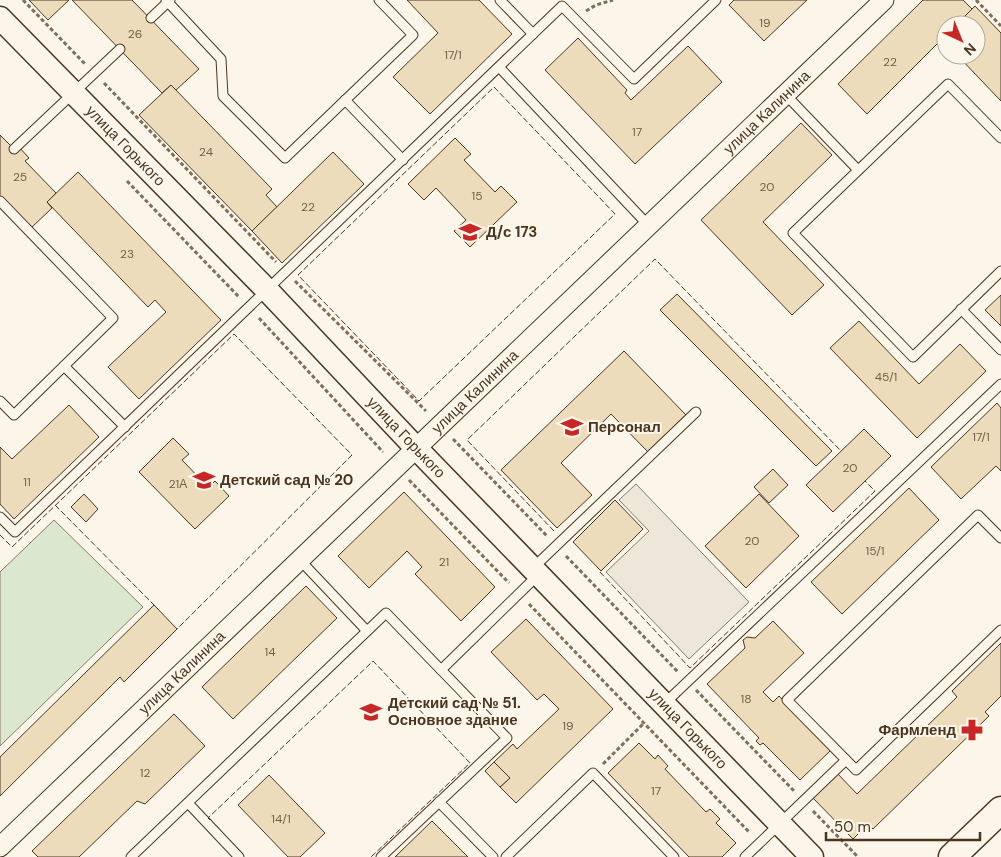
<svg xmlns="http://www.w3.org/2000/svg" width="1001" height="857" font-family="'DM Sans',sans-serif">
<style>
.green{fill:#dce7d0;stroke:#887966}
.parking{fill:#ede7d9;stroke:#887966}
.building{fill:#ecdcbc;stroke:#4a3520}
.lines{fill:none;stroke-linecap:round;stroke-linejoin:round}
.service-casing{stroke:#4a3520;stroke-width:11}
.minor-casing{stroke:#4a3520;stroke-width:21}
.tertiary-casing{stroke:#4a3520;stroke-width:25}
.secondary-casing{stroke:#4a3520;stroke-width:29}
.path{stroke:#7f6f5c;stroke-width:3;stroke-dasharray:4 2.5;stroke-linecap:butt}
.service{stroke:#fbf6e9;stroke-width:9}
.minor{stroke:#fbf6e9;stroke-width:19}
.tertiary{stroke:#fbf6e9;stroke-width:22}
.secondary{stroke:#fbf6e9;stroke-width:26}
.fence{stroke:#4a3520;stroke-width:1;stroke-dasharray:6 2.5;stroke-linecap:butt}
.labels{text-anchor:middle;stroke-width:4;stroke-linejoin:round;paint-order:stroke}
.number-label{font-size:12px;fill:#725f47}
.street-label{font-size:15px;fill:#4a3520;stroke:#fbf6e9}
.poi-label{font-size:15px;font-weight:bold;fill:#4a3520;stroke:#fbf6e9;text-anchor:start}
</style>
<rect width="100%" height="100%" fill="#fbf6e9"/>
<polygon class="green" points="54,520 143,607 0,746 0,572"/>
<polygon class="parking" points="636,484 749,602 689,659 606,572 649,531 619,500"/>
<g class="building">
<polygon points="29,0 69,0 48,20"/>
<polygon points="72,0 132,0 199,69 176,90 171,85 162,93"/>
<polygon points="407,0 479,0 512,34 430,114 393,77 438,33"/>
<polygon points="734,0 807,0 764,41 729,5"/>
<polygon points="923,0 963,0 972,9 956,25 946,25 946,35 867,114 838,84"/>
<polygon points="975,6 1001,33 1001,101 957,55 976,55 976,25 956,25"/>
<polygon points="578,38 627,90 625,93 631,100 688,46 722,82 635,164 545,70"/>
<polygon points="171,85 272,189 266,195 277,207 252,231 139,115"/>
<polygon points="801,123 832,155 763,222 824,285 792,315 701,220"/>
<polygon points="0,135 15,150 19,147 29,158 25,161 56,193 47,202 52,208 30,229 0,197"/>
<polygon points="455,138 471,154 464,160 495,192 501,186 517,202 470,247 454,231 466,220 436,188 424,200 408,184"/>
<polygon points="333,152 364,184 282,263 252,231"/>
<polygon points="78,172 221,320 139,399 108,367 166,312 155,300 148,307 47,202"/>
<polygon points="677,294 832,451 816,466 660,310"/>
<polygon points="1001,295 1001,326 985,310"/>
<polygon points="859,321 919,384 960,344 986,371 917,438 830,348"/>
<polygon points="624,351 686,415 648,452 611,414 561,463 592,495 557,528 501,470"/>
<polygon points="997,403 1001,408 1001,471 996,466 961,499 931,467"/>
<polygon points="69,405 99,437 14,519 0,504 0,447 12,459"/>
<polygon points="864,429 891,456 833,512 806,485"/>
<polygon points="173,438 189,454 182,460 208,487 215,481 229,496 195,529 139,472"/>
<polygon points="773,469 788,485 769,503 754,487"/>
<polygon points="909,488 939,520 842,614 811,582"/>
<polygon points="404,492 495,587 461,621 415,574 422,567 407,551 369,588 338,556"/>
<polygon points="84,494 98,509 86,522 71,507"/>
<polygon points="759,494 799,536 746,588 705,546"/>
<polygon points="615,500 643,529 601,571 573,542"/>
<polygon points="306,586 337,618 233,719 202,687"/>
<polygon points="154,605 177,629 124,682 120,677 0,796 0,757"/>
<polygon points="526,619 613,709 516,803 500,787 510,778 494,762 513,744 517,749 559,709 544,694 537,700 491,652"/>
<polygon points="773,621 804,653 763,692 773,702 779,696 831,750 800,780 763,743 760,745 756,741 759,738 707,684 745,648 743,640 747,637 755,638"/>
<polygon points="1001,643 1001,696 985,712 989,716 873,829 868,824 853,839 811,796 836,772 857,794 957,697 952,691"/>
<polygon points="174,714 205,746 145,804 137,801 79,857 38,857 32,851"/>
<polygon points="639,743 655,759 658,755 668,766 665,769 706,812 710,809 720,819 716,823 736,843 722,857 689,857 608,773"/>
<polygon points="494,762 510,778 500,787 485,771"/>
<polygon points="269,775 325,833 300,857 288,857 238,805"/>
<polygon points="432,821 468,857 395,857"/>
</g>
<g class="lines">
<g class="service-casing">
<g id="service">
<polyline points="166,0 221,59 223,96 285,158 413,35 379,0"/>
<polyline points="500,0 533,34"/>
<polyline points="151,18 170,0"/>
<polyline points="499,67 648,225"/>
<polyline points="785,94 858,170"/>
<polyline points="345,100 403,160"/>
<polyline points="1001,138 948,84 793,233 913,357 1001,271"/>
<polyline points="14,149 120,49"/>
<polyline points="0,201 113,318 14,415 0,401"/>
<polyline points="961,309 1001,350"/>
<polyline points="64,366 125,427"/>
<polyline points="0,517 15,532 562,6 634,79 716,0"/>
<polyline points="1001,538 978,515 787,700 856,770 1001,630"/>
<polyline points="299,559 367,631"/>
<polyline points="533,568 696,412"/>
<polyline points="441,670 538,575"/>
<polyline points="664,704 1001,384"/>
<polyline points="439,802 493,857"/>
<polyline points="188,803 239,857"/>
<polyline points="131,857 386,613 507,738 381,857"/>
<polyline points="506,857 593,773 674,857"/>
<polyline points="745,857 846,760"/>
</g>
</g>
<g class="minor-casing">
<g id="minor">
<path id="s1" d="M0 847 884 0"/>
</g>
</g>
<g class="tertiary-casing">
<g id="tertiary">
<path id="s2" d="M0 18 267 290 416 448 812 857"/>
</g>
</g>
<g class="secondary-casing">
<polyline id="secondary" points="952,857 1001,810"/>
</g>
<g class="path">
<polyline points="23,0 85,64"/>
<polyline points="976,0 1001,26"/>
<polyline points="586,11 596,5 613,0"/>
<polyline points="104,83 276,262"/>
<polyline points="127,181 239,297"/>
<polyline points="295,281 426,411"/>
<polyline points="259,318 383,452"/>
<polyline points="453,439 548,537"/>
<polyline points="409,480 509,583"/>
<polyline points="566,556 678,672"/>
<polyline points="529,604 750,833"/>
<polyline points="696,690 795,792"/>
<polyline points="603,764 644,723"/>
<polyline points="813,811 858,857"/>
</g>
<use href="#service" class="service"/>
<use href="#minor" class="minor"/>
<use href="#tertiary" class="tertiary"/>
<use href="#secondary" class="secondary"/>
<g class="fence">
<polygon points="494,87 615,214 419,401 298,275"/>
<polyline points="55,505 154,605"/>
<polyline points="554,531 467,440 655,259 841,451"/>
<polyline points="0,535 12,547 234,334 352,455 177,629"/>
<polyline points="600,572 690,668 875,491 865,481"/>
<polyline points="210,820 208,818 373,661 470,763 371,857"/>
</g>
</g>
<defs>
<g id="school-bare" transform="scale(1.725)"><path d="M0-5L7-2L0 1L-7-2ZM-4 1L0 2.5L4 1V4Q0 6-4 4Z" fill="#c62828" stroke="#fbf6e9" stroke-width="2.5" paint-order="stroke"/></g>
<g id="university-bare" transform="scale(1.725)"><path d="M0-5L7-2L0 1L-7-2ZM-4 1L0 2.5L4 1V4Q0 6-4 4Z" fill="#c62828" stroke="#fbf6e9" stroke-width="2.5" paint-order="stroke"/></g>
<g id="pharmacy-bare" transform="scale(1.725)"><path d="M-2-6h4v4h4v4h-4v4h-4v-4h-4v-4h4Z" fill="#c62828" stroke="#fbf6e9" stroke-width="2.5" paint-order="stroke"/></g>
</defs>
<g fill-rule="evenodd">
<use href="#school-bare" x="470" y="232"/>
<use href="#university-bare" x="572" y="427"/>
<use href="#school-bare" x="204" y="480"/>
<use href="#school-bare" x="371" y="712"/>
<use href="#pharmacy-bare" x="972" y="730"/>
</g>
<g class="labels">
<g class="number-label">
<text x="765" y="27">19</text>
<text x="135" y="38">26</text>
<text x="453" y="59">17/1</text>
<text x="890" y="66">22</text>
<text x="637" y="136">17</text>
<text x="206" y="156">24</text>
<text x="20" y="181">25</text>
<text x="767" y="191">20</text>
<text x="477" y="200">15</text>
<text x="308" y="211">22</text>
<text x="127" y="258">23</text>
<text x="886" y="381">45/1</text>
<text x="981" y="441">17/1</text>
<text x="850" y="472">20</text>
<text x="27" y="486">11</text>
<text x="178" y="488">21А</text>
<text x="752" y="545">20</text>
<text x="875" y="555">15/1</text>
<text x="444" y="566">21</text>
<text x="270" y="656">14</text>
<text x="746" y="703">18</text>
<text x="568" y="730">19</text>
<text x="145" y="777">12</text>
<text x="656" y="795">17</text>
<text x="281" y="823">14/1</text>
</g>
<g class="street-label">
<text dy="5" stroke="none"><textPath href="#s1" startOffset="1062">улица Калинина</textPath></text>
<text dy="5" stroke="none"><textPath href="#s2" startOffset="179">улица Горького</textPath></text>
<text dy="5" stroke="none"><textPath href="#s1" startOffset="658">улица Калинина</textPath></text>
<text dy="5" stroke="none"><textPath href="#s2" startOffset="584">улица Горького</textPath></text>
<text dy="5" stroke="none"><textPath href="#s1" startOffset="252">улица Калинина</textPath></text>
<text dy="5" stroke="none"><textPath href="#s2" startOffset="989">улица Горького</textPath></text>
</g>
<g class="poi-label">
<text x="486" y="237">Д/с 173</text>
<text x="588" y="432">Персонал</text>
<text x="220" y="485">Детский сад № 20</text>
<text x="388" y="708">Детский сад № 51.<tspan x="388" dy="17">Основное здание</tspan></text>
<text x="956" y="735" text-anchor="end">Фармленд</text>
</g>
</g>
<g transform="translate(961 40) rotate(136)"><circle r="24" fill="#fbf6e9" stroke="#b4a999"/>
<path d="M0-4L9 19L0 12L-9 19Z" fill="#c62828"/>
<text y="-8" font-size="14" font-weight="bold" text-anchor="middle" fill="#4a3520">N</text>
</g>
<path d="M826 832v8h154v-8" fill="none" stroke="#4a3520" stroke-width="2.5"/>
<text x="834" y="832" font-size="15" fill="#4a3520" stroke="#fbf6e9" stroke-width="4" paint-order="stroke">50 m</text>
</svg>
